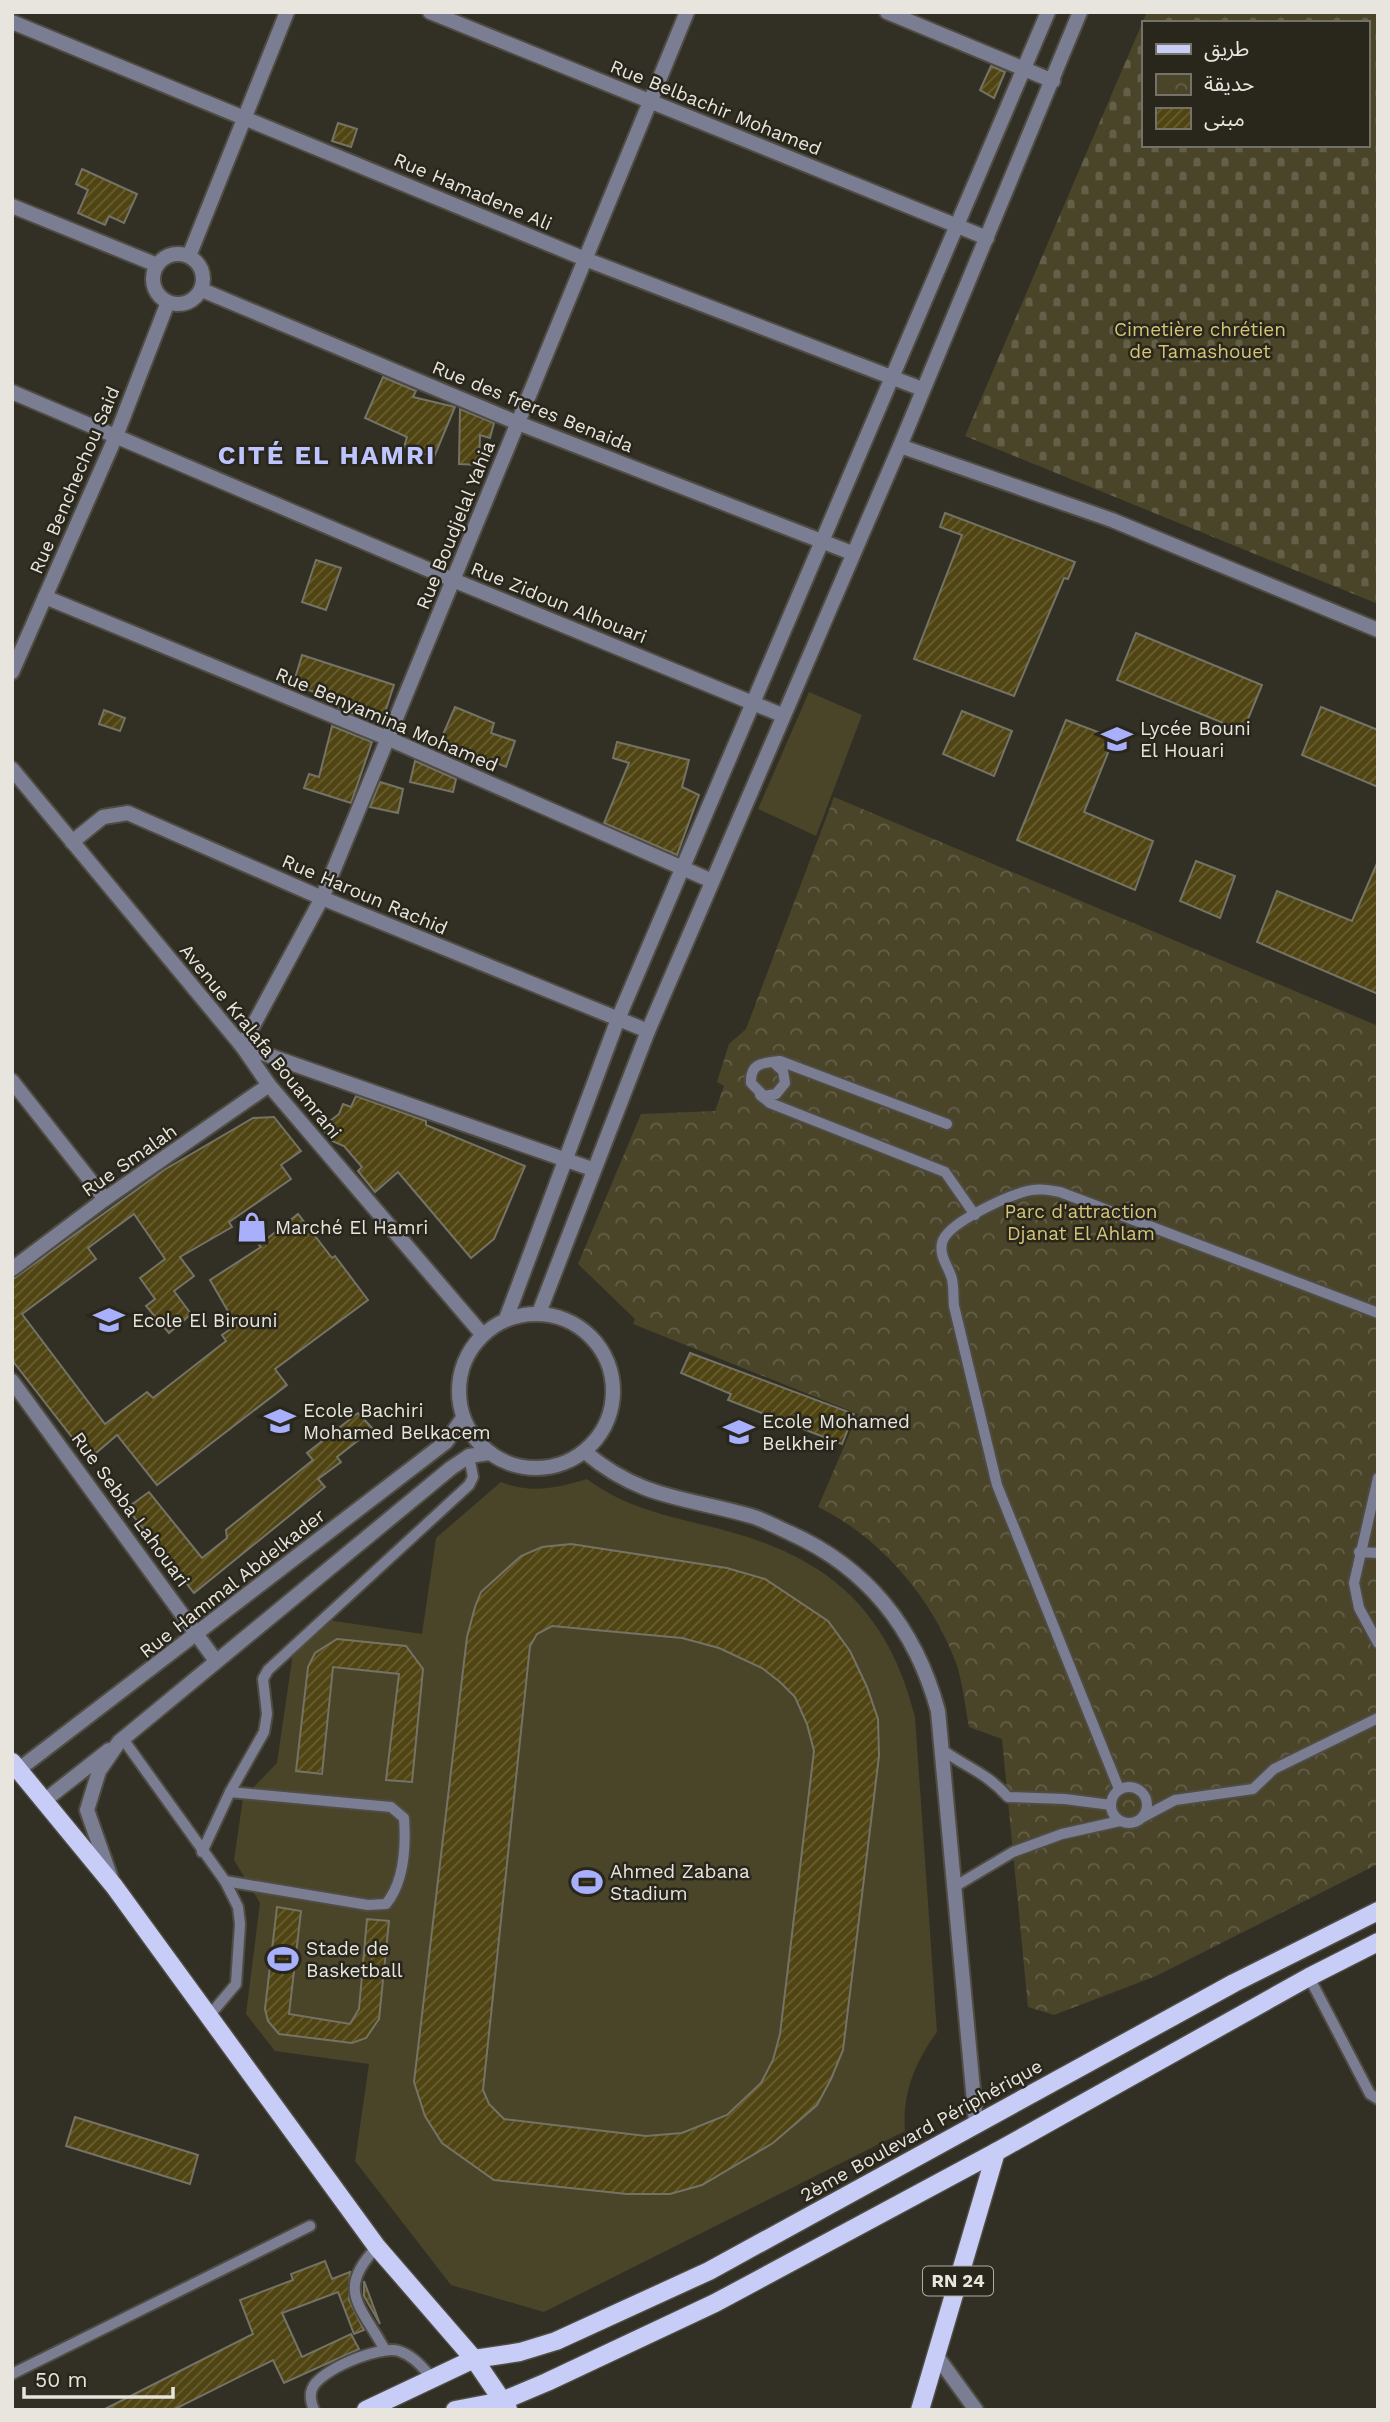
<svg xmlns="http://www.w3.org/2000/svg" width="1390" height="2422" font-family="'Work Sans','Noto Sans Arabic',sans-serif">
<style>
.cemetery{fill:url(#cemetery-stones);fill-rule:evenodd}
.park{fill:url(#park-crowns)}
.pitch{fill:#4a4429}
.building{fill:url(#building-hatch);stroke:#757366;stroke-width:2;fill-rule:evenodd}
.lines{fill:none;stroke-linecap:round;stroke-linejoin:round}
.service-casing{stroke:#4f4d43;stroke-width:14}
.minor-casing{stroke:#4f4d43;stroke-width:18}
.tertiary-casing{stroke:#4f4d43;stroke-width:18}
.primary-casing{stroke:#4f4d43;stroke-width:21}
.service{stroke:#7b7e93;stroke-width:10}
.minor{stroke:#7b7e93;stroke-width:14}
.tertiary{stroke:#7b7e93;stroke-width:14}
.primary{stroke:#c7cdf7;stroke-width:18}
.labels{text-anchor:middle;stroke-width:5;stroke-linejoin:round;paint-order:stroke}
.shield{fill:#29261c;stroke:#aeaca4;stroke-width:2}
.shield-label{font-size:18px;font-weight:bold;fill:#e7e5de}
.street-label{font-size:19px;fill:#e7e5de;stroke:#29261c}
.park-label{font-size:19px;fill:#d6c478;stroke:#29261c}
.poi-label{font-size:19px;fill:#e7e5de;stroke:#29261c;text-anchor:start}
.district-label{font-size:26px;font-weight:bold;letter-spacing:2px;fill:#bec5fe;stroke:#29261c}
</style>
<defs>
<pattern id="cemetery-stones" width="16" height="16" patternUnits="userSpaceOnUse" patternTransform="scale(1.75)"><rect width="16" height="16" fill="#4a4429"/><path d="M2 7V4a2 2 0 0 1 4 0v3zM10 15v-3a2 2 0 0 1 4 0v3z" fill="#645f48"/></pattern>
<pattern id="park-crowns" width="20" height="18" patternUnits="userSpaceOnUse" patternTransform="scale(1.75)"><rect width="20" height="18" fill="#4a4429"/><path d="M2 6a3 3 0 1 1 6 0M12 15a3 3 0 1 1 6 0" fill="none" stroke="#645f48"/></pattern>
<pattern id="building-hatch" width="6" height="6" patternUnits="userSpaceOnUse" patternTransform="scale(1.75)"><rect width="6" height="6" fill="#4f4412"/><path d="M-1 1l2-2M0 6l6-6M5 7l2-2" fill="none" stroke="#685f34"/></pattern>
</defs>
<rect width="100%" height="100%" fill="#323025"/>
<path class="cemetery" d="M1147 12H1378V604L965 436ZM1143 23H1367V145H1143Z"/>
<path class="park" d="M834 797 1378 1026V1864L1156 1976 1054 2015 1028 2007 1002 1739 969 1727C965 1706 963 1683 956 1663 933 1599 879 1536 818 1507L858 1414 633 1324 635 1319 578 1264 641 1114 715 1111 724 1086 717 1082 729 1044 746 1029Z"/>
<g class="pitch">
<polygon points="809,692 862,715 816,836 758,809"/>
<path d="M587 1479C627 1509 672 1517 720 1529 828 1557 888 1609 915 1717L937 2032C915 2062 902 2094 905 2131L544 2312 451 2285 355 2161 369 2064 275 2051 246 2014 260 1903 234 1860 243 1798 277 1763 294 1646 328 1620 422 1634 436 1538 501 1482C532 1494 556 1488 587 1479Z"/>
</g>
<g class="building">
<polygon points="991,66 1005,72 994,98 980,90"/>
<polygon points="338,123 357,129 351,147 332,141"/>
<polygon points="82,169 137,194 124,223 109,216 105,225 78,213 88,190 76,184"/>
<polygon points="383,377 416,391 413,397 455,407 434,457 404,447 407,437 365,418"/>
<polygon points="460,409 494,423 490,438 480,435 479,465 459,464"/>
<polygon points="945,513 1075,562 1068,579 1064,578 1014,696 914,659 962,535 940,527"/>
<polygon points="316,560 341,568 326,610 302,602"/>
<polygon points="1136,633 1262,685 1243,731 1117,680"/>
<polygon points="302,655 394,685 384,715 380,713 377,723 337,707 339,700 293,685"/>
<polygon points="455,707 494,723 491,733 515,741 506,767 441,739"/>
<polygon points="1321,707 1378,730 1378,787 1302,755"/>
<polygon points="104,710 125,718 120,731 99,724"/>
<polygon points="962,711 1012,731 994,776 943,754"/>
<polygon points="1066,720 1114,738 1084,812 1153,841 1135,890 1017,840"/>
<polygon points="332,726 372,742 351,803 304,788 309,774 319,777"/>
<polygon points="617,742 689,760 682,787 699,795 677,855 604,823 629,763 613,758"/>
<polygon points="415,761 456,779 453,792 410,782"/>
<polygon points="380,782 403,789 398,813 370,807"/>
<polygon points="1196,861 1235,876 1220,918 1180,901"/>
<polygon points="1378,861 1378,994 1257,942 1277,891 1352,921"/>
<polygon points="356,1096 426,1121 426,1125 525,1166 494,1239 471,1258 398,1172 375,1192 358,1171 362,1167 344,1146 332,1141 321,1128 339,1114 343,1104 351,1107"/>
<polygon points="274,1117 301,1151 281,1165 291,1179 229,1222 232,1227 180,1257 194,1276 174,1291 191,1314 169,1333 146,1306 155,1299 140,1278 165,1259 134,1214 88,1248 96,1259 22,1314 105,1424 147,1392 153,1398 226,1341 222,1335 236,1325 210,1280 261,1247 259,1245 298,1214 332,1258 335,1256 368,1300 275,1369 287,1385 157,1485 117,1435 89,1459 12,1360 12,1280 164,1170 253,1118"/>
<polygon points="690,1353 854,1414 842,1444 728,1400 731,1394 681,1373"/>
<polygon points="358,1413 373,1429 337,1457 341,1462 318,1479 325,1487 194,1593 127,1508 149,1492 202,1558 227,1538 226,1530 313,1460 307,1453"/>
<path d="M571 1544 727 1568 765 1579 828 1621 850 1651 867 1687 878 1719 879 1756 843 2050 831 2079 817 2105 773 2143 702 2185 670 2194H627L494 2180 442 2143 425 2116 414 2082 467 1637 475 1607 481 1592 521 1556 542 1547ZM552 1626 682 1638 719 1648 762 1668 780 1682 795 1697 807 1724 814 1751 780 2034 773 2060 761 2083 727 2115 682 2133 646 2136 504 2119 489 2104 483 2090 530 1646 537 1634Z"/>
<polygon points="337,1639 406,1646 423,1669 412,1782 386,1780 399,1674 333,1667 322,1774 296,1771 308,1667 315,1653"/>
<polygon points="277,1907 301,1911 289,2014 350,2024 359,2009 367,1919 389,1921 379,2019 366,2038 352,2043 279,2034 268,2021 265,2009"/>
<polygon points="75,2117 198,2155 190,2184 66,2146"/>
<polygon points="325,2261 332,2279 350,2272 349,2300 364,2330 354,2334 338,2292 282,2313 302,2357 351,2334 359,2349 284,2383 273,2360 173,2410 103,2410 253,2334 240,2300 293,2280 291,2274"/>
<polygon points="364,2281 380,2324 364,2296"/>
</g>
<g class="lines">
<g class="service-casing">
<g id="service">
<path d="M773 1062 783 1071 785 1083 776 1094 764 1096 751 1083C750 1062 764 1063 780 1061L947 1124"/>
<polyline points="760,1095 770,1103 945,1172 975,1215"/>
<polyline points="1378,1478 1354,1583 1359,1608 1378,1643"/>
<polyline points="1359,1552 1378,1553"/>
<polyline points="123,1739 225,1881 238,1907 240,1924 236,1984 209,2016"/>
<path d="M941 1749C967 1768 986 1772 1008 1797L1065 1799 1111 1805"/>
<circle cx="1129" cy="1805" r="18"/>
<path d="M1119 1789 997 1485 954 1306C953 1297 954 1288 952 1279 949 1267 939 1257 942 1243 946 1223 1008 1196 1027 1191 1038 1188 1049 1190 1060 1192L1378 1313"/>
<polyline points="1143,1817 1175,1800 1253,1789 1274,1769 1378,1718"/>
<polyline points="202,1852 230,1792 264,1732 267,1714 263,1679 268,1670 469,1485 473,1477 469,1456"/>
<path d="M225 1881 368 1905 386 1904C404 1882 406 1846 404 1818L391 1807 230 1792"/>
<polyline points="954,1887 1013,1852 1062,1834 1120,1821"/>
<polyline points="1309,1977 1370,2094 1378,2099"/>
<path d="M377 2247C335 2290 361 2306 385 2350"/>
<polyline points="12,2374 310,2226"/>
<path d="M314 2410C311 2403 309 2396 312 2389 319 2370 380 2345 399 2351 414 2356 422 2367 432 2378"/>
</g>
</g>
<g class="minor-casing">
<g id="minor">
<polyline points="430,12 987,238"/>
<polyline points="887,12 1053,81"/>
<polyline points="12,22 585,259 922,389"/>
<polyline points="12,206 157,265"/>
<circle cx="178" cy="279" r="25"/>
<polyline points="189,256 287,12"/>
<polyline points="202,290 518,423 852,553"/>
<polyline points="12,392 453,580 782,715"/>
<polyline points="900,446 1112,520 1378,630"/>
<polyline points="45,597 387,738 712,881"/>
<polyline points="12,672 116,436 168,302"/>
<polyline points="72,842 103,817 128,813 322,898 648,1031"/>
<polyline points="12,1081 105,1199"/>
<polyline points="592,1169 242,1046 322,898 687,12"/>
<polyline points="12,1269 105,1199 269,1085"/>
<polyline points="539,1313 648,1031 900,446 1080,12"/>
<polyline points="506,1319 618,1019 1048,12"/>
<polyline points="12,1381 216,1661"/>
<polyline points="936,2355 976,2410"/>
</g>
</g>
<g class="tertiary-casing">
<g id="tertiary">
<polyline points="12,769 242,1046 269,1085 482,1334"/>
<circle cx="536" cy="1391" r="77"/>
<path d="M585 1452C641 1499 685 1497 751 1516 765 1520 778 1528 790 1533 868 1568 916 1630 938 1711L976 2123"/>
<polyline points="18,1770 446,1442 463,1418"/>
<polyline points="44,1801 109,1750"/>
<polyline points="111,1878 87,1810 99,1771 119,1742 451,1468 469,1456 489,1453"/>
</g>
</g>
<g class="primary-casing">
<g id="primary">
<polyline points="12,1762 114,1886 377,2247 474,2359 508,2409"/>
<polyline points="366,2410 474,2359 520,2352 556,2341 709,2271 1234,1983 1378,1911"/>
<polyline points="455,2410 502,2401 547,2382 715,2303 996,2152 1309,1977 1378,1942"/>
<polyline points="920,2410 996,2152"/>
</g>
</g>
<use href="#service" class="service"/>
<use href="#minor" class="minor"/>
<use href="#tertiary" class="tertiary"/>
<use href="#primary" class="primary"/>
</g>
<defs>
<g id="school-bare" transform="scale(2.415)"><path d="M0-5L7-2L0 1L-7-2ZM-4 1L0 2.5L4 1V4Q0 6-4 4Z" fill="#a8b0fc" stroke="#29261c" stroke-width="2.5" paint-order="stroke"/></g>
<g id="shop-bare" transform="scale(2.415)"><path d="M-5-2.5h2.3a2.7 3.5 0 0 1 5.4 0H5L5.5 6h-11ZM-1.5-2.5h3a1.5 2.3 0 0 0-3 0Z" fill="#a8b0fc" stroke="#29261c" stroke-width="2.5" paint-order="stroke"/></g>
<g id="stadium-bare" transform="scale(2.415)"><path d="M0-5a6.5 5 0 1 0 0 10a6.5 5 0 1 0 0-10ZM-3.5-1.8h7v3.6h-7Z" fill="#a8b0fc" stroke="#29261c" stroke-width="2.5" paint-order="stroke"/></g>
</defs>
<g fill-rule="evenodd">
<use href="#school-bare" x="1117" y="739"/>
<use href="#shop-bare" x="252" y="1227"/>
<use href="#school-bare" x="109" y="1320"/>
<use href="#school-bare" x="280" y="1421"/>
<use href="#school-bare" x="739" y="1432"/>
<use href="#stadium-bare" x="587" y="1882"/>
<use href="#stadium-bare" x="283" y="1959"/>
</g>
<g class="labels">
<rect class="shield" x="923" y="2266.5" width="70" height="29" rx="5"/>
<g class="shield-label">
<text x="958" y="2287">RN 24</text>
</g>
<g class="street-label">
<text transform="translate(716 107) rotate(22)" y="7">Rue Belbachir Mohamed</text>
<text transform="translate(473 191) rotate(23)" y="7">Rue Hamadene Ali</text>
<text transform="translate(533 406) rotate(22)" y="7">Rue des freres Benaida</text>
<text transform="translate(74 480) rotate(-67)" y="7">Rue Benchechou Said</text>
<text transform="translate(455 525) rotate(-68)" y="7">Rue Boudjelal Yahia</text>
<text transform="translate(559 602) rotate(22)" y="7">Rue Zidoun Alhouari</text>
<text transform="translate(387 719) rotate(23)" y="7">Rue Benyamina Mohamed</text>
<text transform="translate(365 894) rotate(23)" y="7">Rue Haroun Rachid</text>
<text transform="translate(261 1041) rotate(51)" y="7">Avenue Kralafa Bouamrani</text>
<text transform="translate(129 1160) rotate(-35)" y="7">Rue Smalah</text>
<text transform="translate(131 1509) rotate(54)" y="7">Rue Sebba Lahouari</text>
<text transform="translate(232 1583) rotate(-38)" y="7">Rue Hammal Abdelkader</text>
<text transform="translate(921 2130) rotate(-29)" y="7">2ème Boulevard Périphérique</text>
</g>
<g class="park-label">
<text x="1200" y="336">Cimetière chrétien<tspan x="1200" dy="22">de Tamashouet</tspan></text>
<text x="1081" y="1218">Parc d'attraction<tspan x="1081" dy="22">Djanat El Ahlam</tspan></text>
</g>
<g class="poi-label">
<text x="1140" y="735">Lycée Bouni<tspan x="1140" dy="22">El Houari</tspan></text>
<text x="275" y="1234">Marché El Hamri</text>
<text x="132" y="1327">Ecole El Birouni</text>
<text x="303" y="1417">Ecole Bachiri<tspan x="303" dy="22">Mohamed Belkacem</tspan></text>
<text x="762" y="1428">Ecole Mohamed<tspan x="762" dy="22">Belkheir</tspan></text>
<text x="610" y="1878">Ahmed Zabana<tspan x="610" dy="22">Stadium</tspan></text>
<text x="306" y="1955">Stade de<tspan x="306" dy="22">Basketball</tspan></text>
</g>
<g class="district-label">
<text x="327" y="464">CITÉ EL HAMRI</text>
</g>
</g>
<rect width="1390" height="2422" fill="none" stroke="#e7e5de" stroke-width="28"/>
<rect x="1142" y="21" width="228" height="126" fill="#29261c" stroke="#75726a" stroke-width="2"/>
<rect x="1156" y="44" width="35" height="10" fill="#c7cdf7" stroke="#75726a" stroke-width="2"/>
<text x="1204" y="56" font-size="21" fill="#e7e5de">طريق</text>
<rect x="1156" y="74" width="35" height="21" fill="url(#park-crowns)" stroke="#75726a" stroke-width="2"/>
<text x="1204" y="91" font-size="21" fill="#e7e5de">حديقة</text>
<rect x="1156" y="108" width="35" height="21" fill="url(#building-hatch)" stroke="#75726a" stroke-width="2"/>
<text x="1204" y="126" font-size="21" fill="#e7e5de">مبنى</text>
<path d="M24 2387v10h149v-10" fill="none" stroke="#e7e5de" stroke-width="3.5"/>
<text x="35" y="2387" font-size="21" fill="#e7e5de" stroke="#29261c" stroke-width="5" paint-order="stroke">50 m</text>
</svg>
